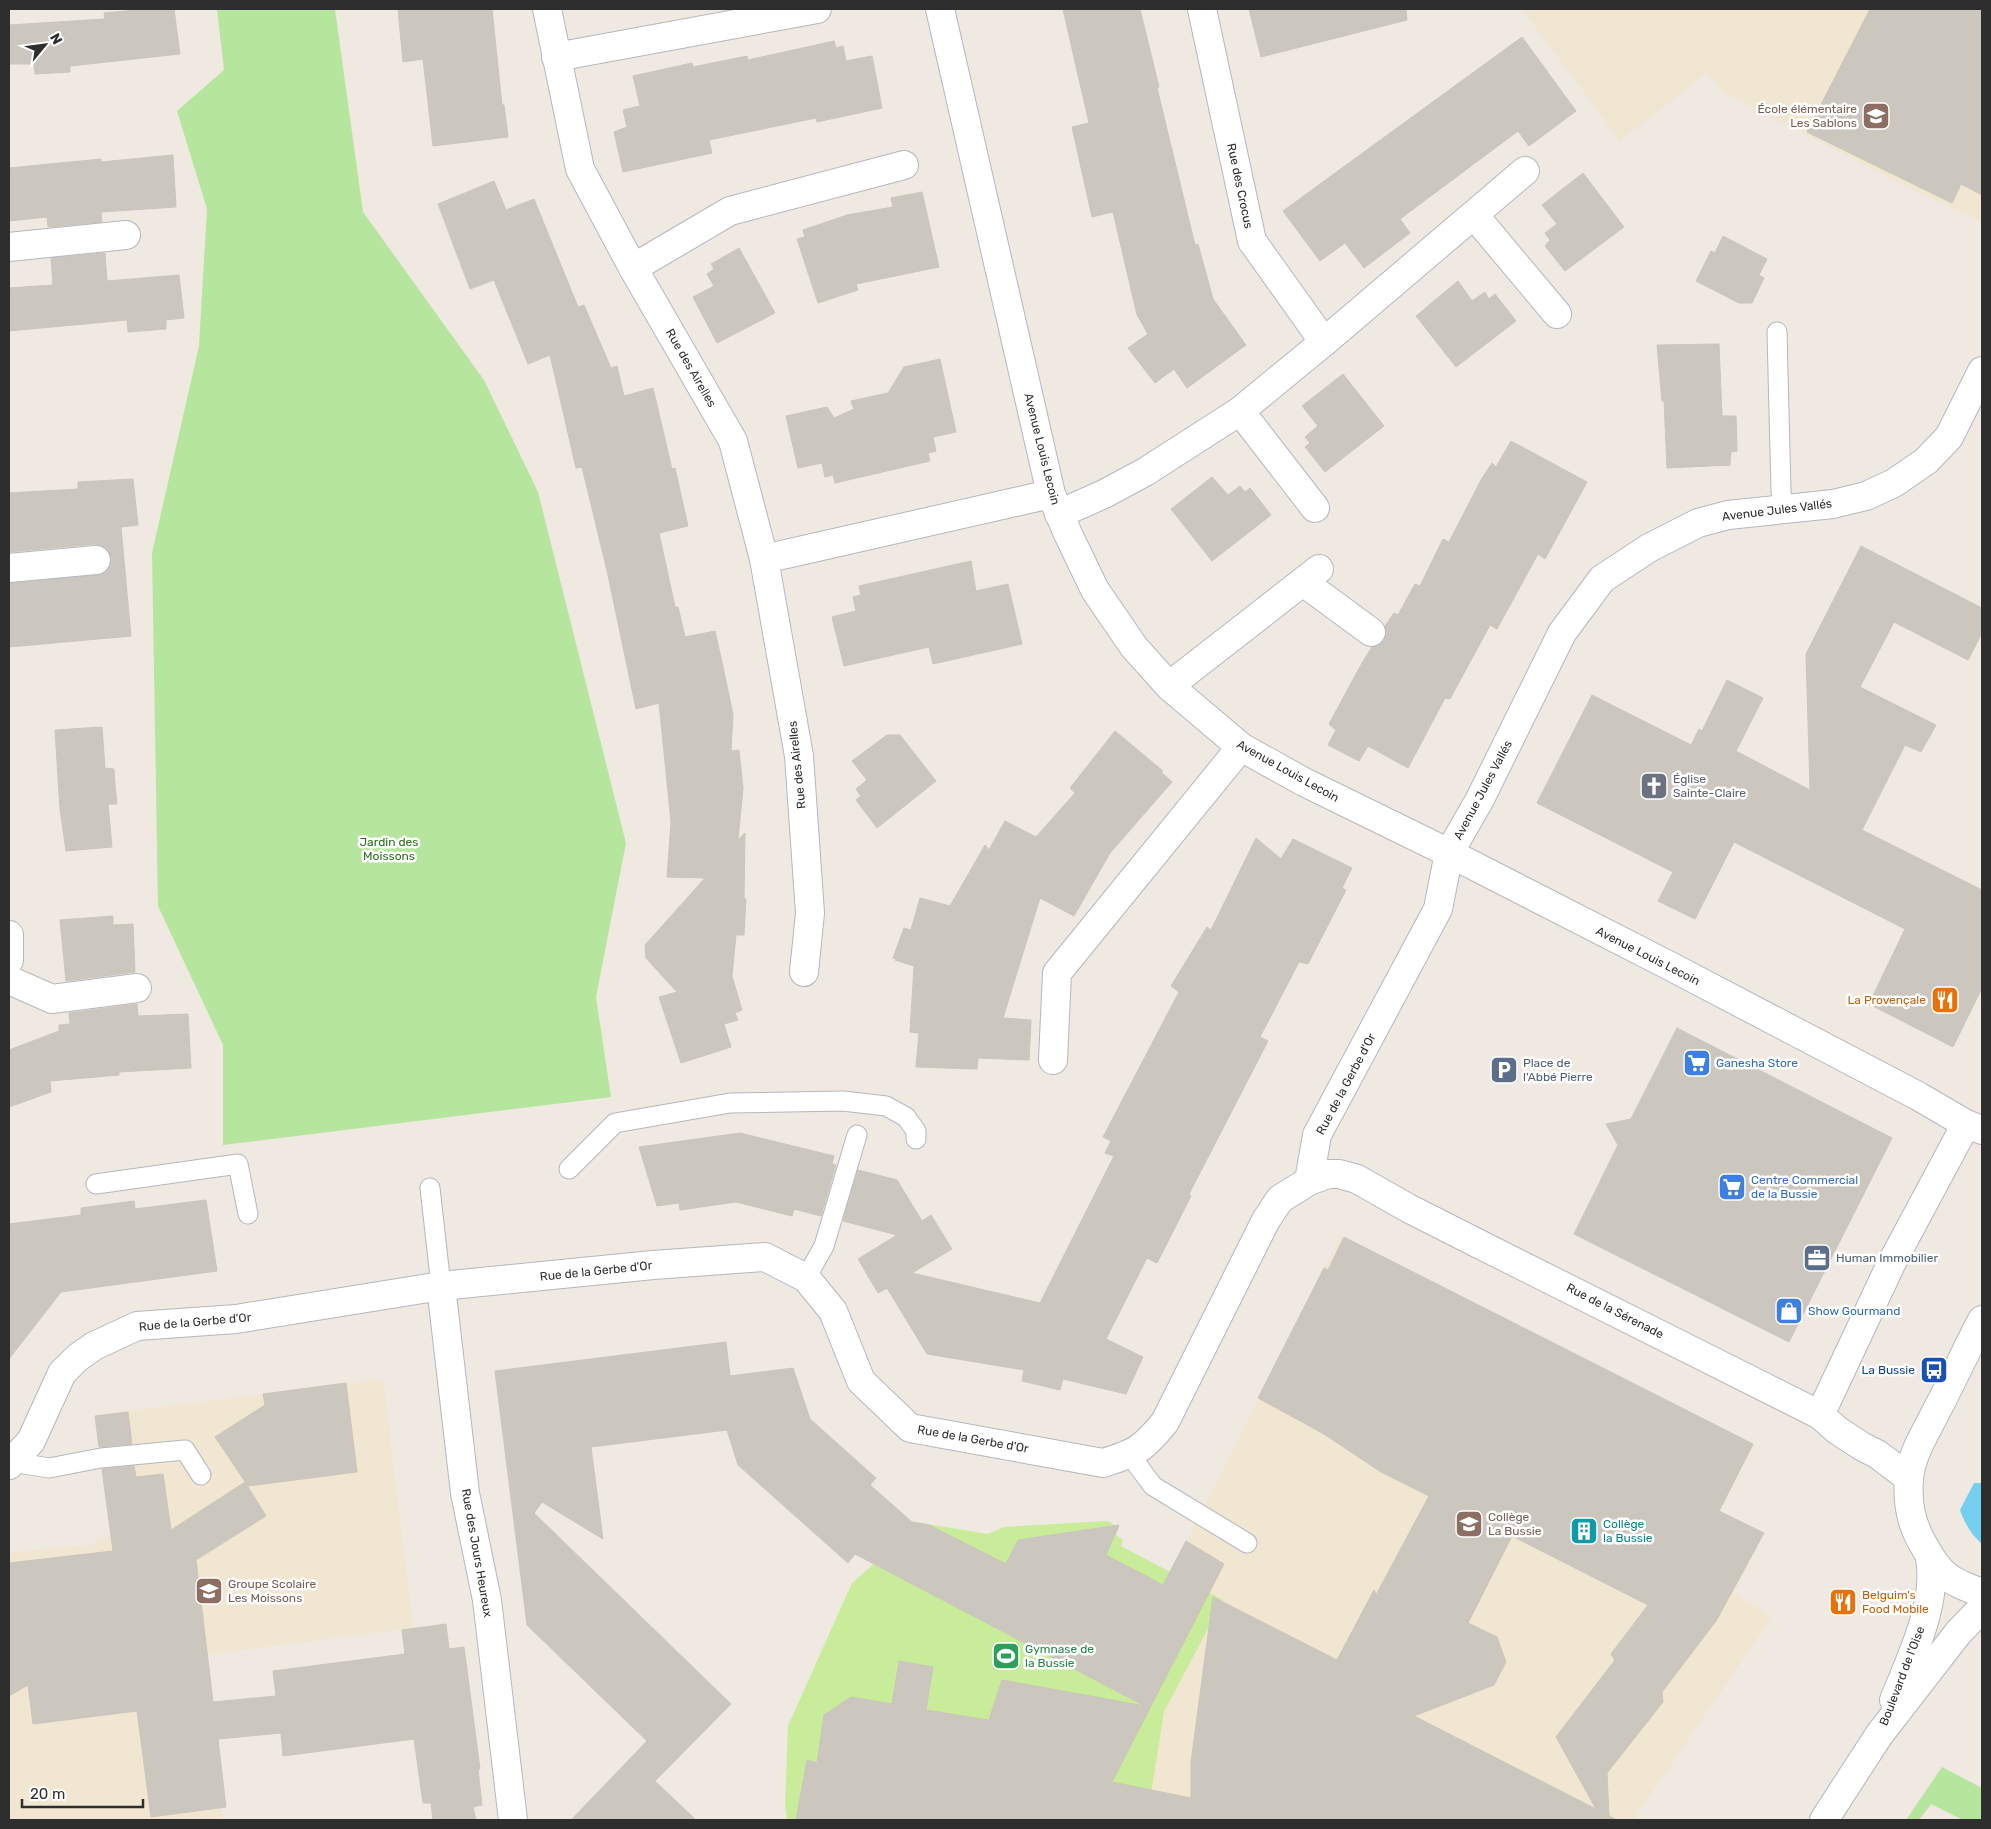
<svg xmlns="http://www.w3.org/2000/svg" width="1991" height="1829" font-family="Rubik,sans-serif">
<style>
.education{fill:#f0e6d1}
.green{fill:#b6e59e}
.pitch{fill:#c9ec9a}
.water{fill:#75cff0}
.building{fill:#cbc7bf;stroke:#cbc5ba;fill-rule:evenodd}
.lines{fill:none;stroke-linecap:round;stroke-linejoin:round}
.lane-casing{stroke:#b4b7c1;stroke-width:21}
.street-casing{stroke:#b4b7c1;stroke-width:30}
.secondary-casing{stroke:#b4b7c1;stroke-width:30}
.lane{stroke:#fff;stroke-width:19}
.street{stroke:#fff;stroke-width:28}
.secondary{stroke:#fff;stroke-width:28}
.labels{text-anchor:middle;stroke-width:5;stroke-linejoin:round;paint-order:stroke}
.education-label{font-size:12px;fill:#785e54;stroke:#fff;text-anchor:start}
.street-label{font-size:12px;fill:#2e2e2e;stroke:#fff}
.worship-label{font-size:12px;fill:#5b616d;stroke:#fff;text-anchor:start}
.park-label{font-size:12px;fill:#2c6e1b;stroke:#fff}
.food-label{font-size:12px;fill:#c56008;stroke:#fff;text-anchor:end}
.service-label{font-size:12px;fill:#4e5e75;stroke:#fff;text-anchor:start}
.shop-label{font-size:12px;fill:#366cbe;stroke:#fff;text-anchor:start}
.transit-label{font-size:12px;fill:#164399;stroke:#fff;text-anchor:end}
.culture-label{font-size:12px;fill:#0d838f;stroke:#fff;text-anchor:start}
.leisure-label{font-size:12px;fill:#27864d;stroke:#fff;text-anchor:start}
</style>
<rect width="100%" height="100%" fill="#efe9e1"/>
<g class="education">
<polygon points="1522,9 1982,9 1982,222 1905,186 1722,92 1707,73 1620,141"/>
<polygon points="1341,1236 1754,1445 1720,1512 1763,1534 1734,1593 1772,1617 1633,1820 1147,1820 1164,1712 1222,1600 1171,1572"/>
<polygon points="383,1379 413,1628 207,1655 226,1806 221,1808 223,1820 9,1820 9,1553 97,1544 96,1538 112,1536 96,1415"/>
</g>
<g class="green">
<polygon points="217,9 335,9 363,212 484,380 538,492 626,843 596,997 611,1097 223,1145 223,1045 158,906 152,553 199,346 207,209 177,111 224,70"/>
<polygon points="1942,1767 1982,1788 1982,1820 1963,1820 1931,1804 1919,1820 1906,1820"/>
</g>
<polygon class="pitch" points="1107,1521 1119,1527 1116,1535 1123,1540 1121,1546 1223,1600 1164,1712 1147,1820 787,1820 785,1804 788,1726 852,1583 921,1523 988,1534 1004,1527"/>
<path class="water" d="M1974 1483H1982V1544C1971 1534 1965 1524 1960 1510Z"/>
<g class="building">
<polygon points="148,9 174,9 180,54 70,66 70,72 35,74 34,64 9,64 9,25 105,19 104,13"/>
<polygon points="398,9 492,9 502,105 504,105 508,137 433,146 423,59 403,62"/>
<polygon points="1063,9 1140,9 1159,87 1157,88 1195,245 1198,244 1213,299 1246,345 1187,388 1174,369 1155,383 1128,348 1148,334 1137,315 1113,212 1092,217 1072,127 1089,123"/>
<polygon points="1249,9 1406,9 1407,20 1261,57"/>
<polygon points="1870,9 1982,9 1982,195 1961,184 1952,203 1807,132"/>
<polygon points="1522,37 1576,111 1529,146 1518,131 1400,219 1410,233 1364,268 1345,243 1320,261 1283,211"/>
<polygon points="834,41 836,48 843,46 846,61 872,56 882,108 817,122 816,118 709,140 712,153 623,172 614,132 627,127 623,110 640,106 633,76 692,63 693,67 747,56 748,60"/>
<polygon points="173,155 176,207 101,212 102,222 48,227 47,217 9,221 9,168 101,159 101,162"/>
<polygon points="1583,173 1624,227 1565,271 1545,246 1550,240 1545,233 1557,224 1542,205"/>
<polygon points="494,181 506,210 534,199 578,307 584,305 611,368 617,366 624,396 653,388 672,469 675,468 688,526 659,533 675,607 678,607 685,637 715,631 722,662 733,715 731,751 739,750 743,788 738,840 745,833 744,899 746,899 744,935 736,935 732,976 742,1010 735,1013 738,1020 724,1024 731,1047 681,1063 659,997 677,992 646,958 645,945 705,878 667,877 671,822 659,703 636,709 608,575 582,467 576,468 550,355 528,364 494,280 470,289 438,204"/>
<polygon points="922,192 939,267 856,284 858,290 818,303 797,239 805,237 803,230 847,215 893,207 891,198"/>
<polygon points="1723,236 1767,259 1759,275 1764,278 1752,303 1739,303 1696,281 1711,251 1715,253"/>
<polygon points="739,248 775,313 717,343 693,297 714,286 707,274 714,269 711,264"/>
<polygon points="105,253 107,281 179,275 184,318 166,320 166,329 128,332 127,320 9,331 9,288 53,285 51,258"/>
<polygon points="1458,281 1472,301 1485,292 1489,299 1495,294 1516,321 1456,367 1416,316"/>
<polygon points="1719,344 1722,416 1736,416 1737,451 1731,452 1730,465 1667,468 1664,401 1662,401 1657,345"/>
<polygon points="940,359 956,432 933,437 936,451 928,453 930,461 835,483 833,475 825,477 822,463 798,468 786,416 827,407 834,418 854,409 851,401 888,393 904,367"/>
<polygon points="1343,374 1384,426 1325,472 1305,447 1310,443 1305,437 1318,426 1302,406"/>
<polygon points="1511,441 1587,482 1545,559 1538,554 1497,629 1490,625 1450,699 1445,698 1408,768 1368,746 1359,761 1328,745 1336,730 1329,724 1362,663 1372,647 1378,646 1384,641 1387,633 1385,626 1394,613 1398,615 1415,584 1420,586 1443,539 1449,542 1481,480 1492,463 1496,467"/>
<polygon points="1212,477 1228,495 1240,486 1245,492 1250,488 1271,515 1212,561 1171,509"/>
<polygon points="133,479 138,525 121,527 131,636 9,647 9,583 98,575 105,572 110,566 112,559 108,551 102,546 95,544 9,552 9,493 78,489 78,482"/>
<polygon points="1861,546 1982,608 1982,633 1968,660 1894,622 1860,687 1936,725 1921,752 1905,745 1862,830 1982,890 1982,988 1953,1047 1869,1004 1905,929 1734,842 1695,919 1658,901 1673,872 1537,803 1592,695 1691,745 1699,729 1702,731 1727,680 1763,698 1736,751 1810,790 1806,654"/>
<polygon points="971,561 976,591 1008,584 1022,644 933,664 929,647 844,666 832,617 856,611 853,597 861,595 859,586"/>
<polygon points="102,727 105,768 114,769 115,785 117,804 108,804 112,847 66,851 60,809 55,730"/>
<polygon points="1115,731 1163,771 1161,772 1172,782 1110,853 1074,916 1040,898 1003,1018 1031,1020 1029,1060 978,1058 977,1069 916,1067 919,1033 910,1032 914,966 895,960 896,959 893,958 904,928 911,930 920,898 950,906 985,845 989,850 1005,821 1036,837 1075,793 1070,788"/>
<polygon points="887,735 900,735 936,781 877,828 856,800 861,796 856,789 867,780 852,761"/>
<polygon points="1256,838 1281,859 1293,839 1352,868 1342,888 1346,890 1308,964 1299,962 1260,1037 1268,1041 1189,1194 1191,1196 1157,1263 1147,1258 1106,1339 1143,1357 1126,1394 1063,1379 1060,1390 1022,1381 1024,1370 927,1354 887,1288 878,1293 858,1259 897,1235 843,1221 858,1170 897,1180 922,1221 931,1215 952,1249 912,1273 1040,1303 1114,1156 1105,1153 1111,1141 1103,1137 1179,992 1171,986 1207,927 1211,930"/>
<polygon points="113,916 113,925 133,924 135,972 66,981 60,920"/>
<polygon points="137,1004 138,1016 188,1014 191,1068 119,1072 119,1075 50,1081 51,1092 9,1107 9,1050 59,1031 59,1025 70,1024 69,1013"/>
<polygon points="1677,1028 1892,1138 1789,1342 1574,1234 1618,1145 1606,1124 1631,1119"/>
<polygon points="740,1133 834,1156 832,1164 836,1165 821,1216 794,1209 792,1216 736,1202 680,1210 679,1203 657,1206 639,1147"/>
<polygon points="206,1200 217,1271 61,1292 9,1359 9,1224 81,1215 81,1208 134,1201 135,1209"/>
<path d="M1344 1237 1753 1444 1719 1511 1764 1533 1716 1621 1662 1692 1663 1702 1607 1773 1609 1816 1617 1820H796L807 1760 817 1763 824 1715 851 1697 892 1704 899 1661 933 1667 926 1710 989 1720 1002 1680 1145 1706 855 1554 848 1563 738 1465 727 1430 591 1447 603 1539 542 1502 534 1513 731 1704 655 1781 696 1820H571L647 1741 527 1625 495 1371 726 1342 730 1376 793 1368 810 1419 876 1478 870 1485 912 1522 929 1525 1006 1564 1018 1540 1119 1525 1106 1555 1163 1585 1186 1541 1224 1564 1112 1782 1191 1798V1762L1213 1597 1337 1660 1374 1590 1376 1595 1429 1496 1381 1472 1324 1434 1258 1398 1324 1268 1328 1270ZM1512 1536 1648 1605 1611 1654 1615 1660 1556 1737 1596 1809 1414 1716 1494 1685 1506 1662 1497 1637 1468 1623Z"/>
<polygon points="346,1383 357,1472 248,1486 215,1437 265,1405 263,1394"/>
<polygon points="128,1412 132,1444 99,1447 95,1416"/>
<polygon points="134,1466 136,1477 163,1474 171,1530 245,1482 266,1516 196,1560 213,1702 276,1696 273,1671 405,1654 402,1630 446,1624 449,1649 464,1647 480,1769 478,1769 482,1805 473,1807 476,1820 433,1820 431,1803 423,1803 414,1739 283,1756 281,1733 218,1739 226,1807 151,1817 137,1711 33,1724 28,1685 9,1696 9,1563 113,1551 102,1469"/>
</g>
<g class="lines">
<g class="lane-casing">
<g id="lane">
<polyline points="1777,332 1781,491 1783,509"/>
<polyline points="569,1169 615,1123 730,1103 843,1101 886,1106 906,1117 916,1131 916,1139"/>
<polyline points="96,1184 238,1164 248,1214"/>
<polyline points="430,1188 441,1286"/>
<polyline points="806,1278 824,1246 857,1135"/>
<polyline points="1130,1455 1153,1486 1247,1543"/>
<polyline points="12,1462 49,1468 101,1458 185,1450 201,1475"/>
</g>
</g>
<g class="street-casing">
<g id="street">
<polyline points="547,9 580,169 633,268 733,441 764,559"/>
<polyline points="940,9 1051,494 1068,534 1095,590 1134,647 1169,686 1241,747 1304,782 1449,853 1668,965 1918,1096 1966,1124 1982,1130"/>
<polyline points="1202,9 1252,241 1324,342 1525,171"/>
<polyline points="556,57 817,9"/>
<polyline points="1474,215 1557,314"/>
<polyline points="9,247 126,235"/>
<polyline points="633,268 730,211 904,165"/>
<polyline points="1240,411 1315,508"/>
<polyline points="1059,514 1104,494 1145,472 1240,411 1324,342"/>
<polyline points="9,568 96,560"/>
<polyline points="1303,582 1371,632"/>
<polyline points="1169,686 1319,569"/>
<polyline points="9,935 9,960"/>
<polyline points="804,972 810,913 799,756 764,559 1051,494"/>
<polyline points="9,980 52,999 137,988"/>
<polyline points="1053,1060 1057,973 1241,747"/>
<polyline points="1309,1181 1317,1135 1438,909 1449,853 1479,801 1562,633 1602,579 1649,548 1698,523 1728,515 1833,504 1866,496 1894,483 1926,461 1949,437 1982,371"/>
<polyline points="441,1286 465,1493 487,1600 513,1820"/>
<polyline points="1820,1415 1891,1264 1966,1124"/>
<path d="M9 1465 31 1441 62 1373 77 1358 94 1346 137 1326 236 1319 441 1286 653 1265 765 1257 806 1278 833 1311 861 1381 910 1428 1103 1463C1136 1453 1143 1449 1165 1422L1266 1220 1280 1199 1309 1181 1328 1174H1339L1357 1179 1408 1208 1475 1242 1820 1415 1837 1430 1863 1447 1877 1454 1909 1478"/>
</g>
</g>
<g class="secondary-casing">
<g id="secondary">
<path d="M1982 1320C1967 1349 1953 1379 1938 1408 1927 1430 1911 1454 1909 1479 1907 1502 1911 1524 1923 1544 1940 1576 1949 1581 1982 1593"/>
<path d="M1894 1700C1911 1658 1938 1603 1930 1558"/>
<polyline points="1824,1820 1879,1735 1958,1633 1982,1608"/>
</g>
</g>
<use href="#lane" class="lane"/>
<use href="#street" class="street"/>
<use href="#secondary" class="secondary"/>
</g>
<defs>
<g id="school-square" transform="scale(1.4375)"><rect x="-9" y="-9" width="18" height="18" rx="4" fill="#8d6e63" stroke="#fff"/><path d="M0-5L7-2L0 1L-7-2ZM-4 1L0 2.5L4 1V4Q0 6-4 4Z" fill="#fff"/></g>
<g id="church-square" transform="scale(1.4375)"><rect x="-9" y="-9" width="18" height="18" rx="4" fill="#6b7280" stroke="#fff"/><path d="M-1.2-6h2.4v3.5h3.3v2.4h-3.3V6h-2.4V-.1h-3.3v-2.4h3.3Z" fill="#fff"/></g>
<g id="restaurant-square" transform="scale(1.4375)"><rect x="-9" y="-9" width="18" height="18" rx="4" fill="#e8710a" stroke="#fff"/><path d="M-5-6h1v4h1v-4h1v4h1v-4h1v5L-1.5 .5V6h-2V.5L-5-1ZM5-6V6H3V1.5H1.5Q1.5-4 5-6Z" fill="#fff"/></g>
<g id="supermarket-square" transform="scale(1.4375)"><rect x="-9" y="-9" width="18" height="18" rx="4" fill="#3f7fe0" stroke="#fff"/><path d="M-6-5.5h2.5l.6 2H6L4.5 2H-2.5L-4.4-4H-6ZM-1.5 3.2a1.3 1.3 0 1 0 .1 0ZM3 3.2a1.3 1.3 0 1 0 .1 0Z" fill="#fff"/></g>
<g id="parking-square" transform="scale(1.4375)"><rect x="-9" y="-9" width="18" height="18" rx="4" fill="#5c6f8a" stroke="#fff"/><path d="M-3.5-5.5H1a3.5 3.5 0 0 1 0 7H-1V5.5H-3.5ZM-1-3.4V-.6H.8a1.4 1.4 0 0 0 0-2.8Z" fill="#fff"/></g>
<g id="office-square" transform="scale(1.4375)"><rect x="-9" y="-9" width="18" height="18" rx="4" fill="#5c6f8a" stroke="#fff"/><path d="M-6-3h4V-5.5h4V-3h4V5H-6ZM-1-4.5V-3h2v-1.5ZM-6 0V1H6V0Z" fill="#fff"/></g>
<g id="shop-square" transform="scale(1.4375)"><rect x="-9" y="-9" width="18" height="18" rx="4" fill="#3f7fe0" stroke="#fff"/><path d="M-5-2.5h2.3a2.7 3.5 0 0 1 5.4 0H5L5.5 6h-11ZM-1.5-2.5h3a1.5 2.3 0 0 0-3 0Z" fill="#fff"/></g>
<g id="bus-square" transform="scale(1.4375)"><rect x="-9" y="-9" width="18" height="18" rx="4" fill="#1a4fb4" stroke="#fff"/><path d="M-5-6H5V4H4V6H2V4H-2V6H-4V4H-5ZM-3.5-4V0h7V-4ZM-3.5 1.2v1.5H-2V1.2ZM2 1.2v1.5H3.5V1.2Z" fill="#fff"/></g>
<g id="building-square" transform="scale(1.4375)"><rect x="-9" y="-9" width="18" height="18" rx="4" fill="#0f9aa8" stroke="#fff"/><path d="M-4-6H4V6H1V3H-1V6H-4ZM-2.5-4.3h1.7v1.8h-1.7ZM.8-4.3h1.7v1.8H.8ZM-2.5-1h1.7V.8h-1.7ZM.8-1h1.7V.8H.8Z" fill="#fff"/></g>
<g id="stadium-square" transform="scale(1.4375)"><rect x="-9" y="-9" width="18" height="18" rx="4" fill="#2e9e5b" stroke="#fff"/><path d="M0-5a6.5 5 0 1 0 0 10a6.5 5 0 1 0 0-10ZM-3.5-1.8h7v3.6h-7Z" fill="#fff"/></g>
</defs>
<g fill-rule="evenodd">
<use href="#school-square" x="1876" y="116"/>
<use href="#church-square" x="1654" y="786"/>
<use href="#restaurant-square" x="1945" y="1000"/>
<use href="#supermarket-square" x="1697" y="1063"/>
<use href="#parking-square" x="1504" y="1070"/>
<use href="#supermarket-square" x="1732" y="1187"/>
<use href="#office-square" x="1817" y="1258"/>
<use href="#shop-square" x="1789" y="1311"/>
<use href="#bus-square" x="1934" y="1370"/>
<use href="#school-square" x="1469" y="1524"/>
<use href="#building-square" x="1584" y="1531"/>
<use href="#school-square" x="209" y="1591"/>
<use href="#restaurant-square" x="1843" y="1602"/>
<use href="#stadium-square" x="1006" y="1656"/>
</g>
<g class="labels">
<g class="education-label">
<text x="1857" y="113" text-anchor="end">École élémentaire<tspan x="1857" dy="14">Les Sablons</tspan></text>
<text x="1488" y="1521">Collège<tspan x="1488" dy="14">La Bussie</tspan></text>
<text x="228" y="1588">Groupe Scolaire<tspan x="228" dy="14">Les Moissons</tspan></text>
</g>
<g class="street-label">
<text transform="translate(1240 186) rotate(78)" y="4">Rue des Crocus</text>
<text transform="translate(691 368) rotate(60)" y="4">Rue des Airelles</text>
<text transform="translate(1042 449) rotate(76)" y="4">Avenue Louis Lecoin</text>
<text transform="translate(1777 510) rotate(-7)" y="4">Avenue Jules Vallés</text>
<text transform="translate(797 765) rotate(-96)" y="4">Rue des Airelles</text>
<text transform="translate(1288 771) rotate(29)" y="4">Avenue Louis Lecoin</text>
<text transform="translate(1483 790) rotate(-62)" y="4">Avenue Jules Vallés</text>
<text transform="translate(1648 956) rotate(27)" y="4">Avenue Louis Lecoin</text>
<text transform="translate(1346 1084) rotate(-62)" y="4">Rue de la Gerbe d'Or</text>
<text transform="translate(596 1271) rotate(-6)" y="4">Rue de la Gerbe d'Or</text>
<text transform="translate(1615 1311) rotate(27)" y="4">Rue de la Sérenade</text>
<text transform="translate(195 1322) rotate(-5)" y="4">Rue de la Gerbe d'Or</text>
<text transform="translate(973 1439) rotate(10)" y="4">Rue de la Gerbe d'Or</text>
<text transform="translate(477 1553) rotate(80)" y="4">Rue des Jours Heureux</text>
<text transform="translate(1902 1676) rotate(-69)" y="4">Boulevard de l'Oise</text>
</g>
<g class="worship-label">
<text x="1673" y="783">Église<tspan x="1673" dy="14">Sainte-Claire</tspan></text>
</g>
<g class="park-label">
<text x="389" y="846">Jardin des<tspan x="389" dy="14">Moissons</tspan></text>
</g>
<g class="food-label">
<text x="1926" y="1004">La Provençale</text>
<text x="1862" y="1599" text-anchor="start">Belguim's<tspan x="1862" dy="14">Food Mobile</tspan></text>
</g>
<g class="service-label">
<text x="1523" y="1067">Place de<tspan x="1523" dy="14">l'Abbé Pierre</tspan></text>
<text x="1836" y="1262">Human Immobilier</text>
</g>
<g class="shop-label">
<text x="1716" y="1067">Ganesha Store</text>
<text x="1751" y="1184">Centre Commercial<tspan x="1751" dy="14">de la Bussie</tspan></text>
<text x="1808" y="1315">Show Gourmand</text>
</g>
<g class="transit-label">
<text x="1915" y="1374">La Bussie</text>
</g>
<g class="culture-label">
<text x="1603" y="1528">Collège<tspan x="1603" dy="14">la Bussie</tspan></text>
</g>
<g class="leisure-label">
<text x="1025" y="1653">Gymnase de<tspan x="1025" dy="14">la Bussie</tspan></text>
</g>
</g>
<rect width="1991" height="1829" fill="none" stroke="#2e2e2e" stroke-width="20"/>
<g transform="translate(45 45) rotate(61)" stroke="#ffffff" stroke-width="4" paint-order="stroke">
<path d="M0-4L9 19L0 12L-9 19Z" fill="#2e2e2e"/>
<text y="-8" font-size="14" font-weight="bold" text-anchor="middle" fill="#2e2e2e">N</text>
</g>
<path d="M22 1799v8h121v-8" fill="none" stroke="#2e2e2e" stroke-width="2.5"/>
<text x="30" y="1799" font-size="15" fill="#2e2e2e" stroke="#ffffff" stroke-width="4" paint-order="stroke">20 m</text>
</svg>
